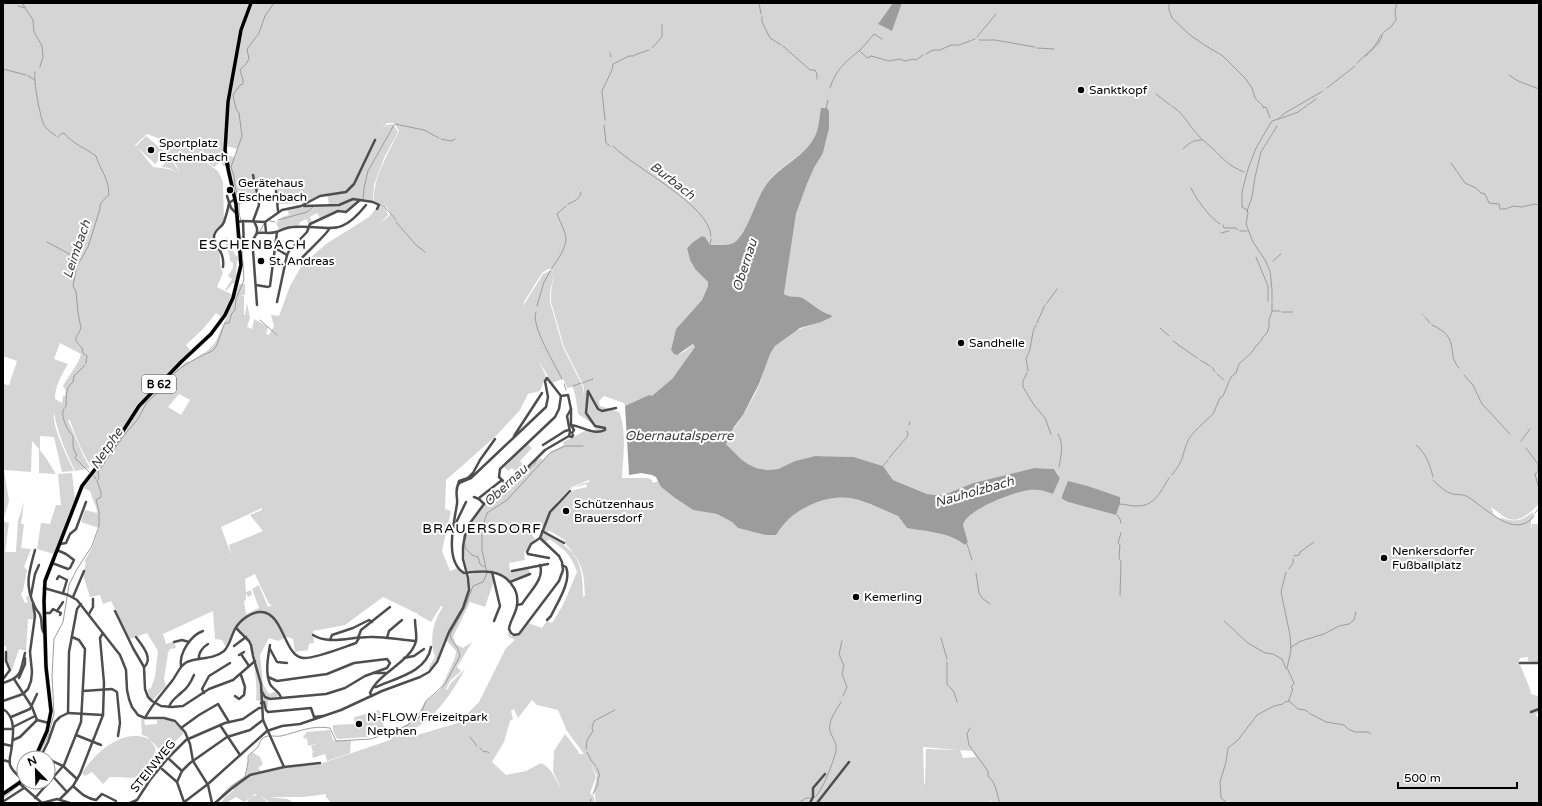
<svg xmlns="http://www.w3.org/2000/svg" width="1542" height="806" font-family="'Varela Round',sans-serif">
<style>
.green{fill:#d5d5d5;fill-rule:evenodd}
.water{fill:#9c9c9c}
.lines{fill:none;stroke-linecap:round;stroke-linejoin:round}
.stream{stroke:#9c9c9c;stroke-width:1}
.major-casing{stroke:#dbdbdb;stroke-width:4.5}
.minor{stroke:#4e4e4e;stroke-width:2.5}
.major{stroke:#000;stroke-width:3.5}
.poi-dot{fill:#000;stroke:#fff;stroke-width:1.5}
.labels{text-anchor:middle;stroke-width:4;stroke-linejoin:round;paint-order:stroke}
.shield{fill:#fff;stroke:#4c4c4c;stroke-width:1}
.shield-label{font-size:11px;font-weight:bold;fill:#000}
.poi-label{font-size:12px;fill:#000;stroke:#fff;text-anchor:start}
.street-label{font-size:12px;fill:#000;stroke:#fff}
.water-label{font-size:13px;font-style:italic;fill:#3d3d3d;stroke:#fff}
.quarter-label{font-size:14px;letter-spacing:1px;fill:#000;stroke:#fff}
</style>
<rect width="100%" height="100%" fill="#fff"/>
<g class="green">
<path d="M3 3H250L239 34 233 73 235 72 243 27 253 3H893L878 24 892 31 902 3H1539V504C1529 514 1517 526 1503 516 1498 513 1494 508 1490 507L1493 511V514L1499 519 1502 518C1515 523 1523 520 1533 512L1534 516 1531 521V531L1532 524H1539V664L1528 661V657L1520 658 1519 662 1530 689 1531 694 1538 696V707L1539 706V712L1536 714 1537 717H1539V803H1229L1228 801 1226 802 1228 803H991V797L990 803H596L594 790 597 776 591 764 596 777 590 793 594 797 595 803H331L326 797V794L303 797H269L288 799 293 803H271L259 795 269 803H246L250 797 257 795 255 794 244 802 236 797 226 803H221L225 797 234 790 230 786 246 775 249 756 252 752 260 757 263 764 258 768 262 772 283 767 317 765 390 740 389 732 397 731 416 718 424 703 440 690 455 658 456 651 447 641C456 617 473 602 469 575L478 572 491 573 494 581 485 607 470 602 453 637 456 644 463 648 472 642 457 667 461 671 450 681 446 689 447 690 451 683 465 669C453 692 435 718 412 730L417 735 458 723 479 702 506 648 515 640 508 636V632L511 636H515L520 633 528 623 542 628 528 647 547 621 552 623 563 605 577 572C570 553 565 550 549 539L545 543 541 539 540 535 543 531C576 551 583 558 583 597L585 596C584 568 582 563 564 542L565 540 550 531 546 532 543 530 544 528 540 523 530 527 532 535 535 539 524 553 525 560 509 563 510 571 528 567 530 574 510 581C500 568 482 569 468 572 459 547 467 523 484 505 497 490 516 481 529 467L531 468 540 458 543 460 552 451 564 445 563 442 587 430 597 432 593 424 578 414 576 399 573 387 567 388 563 379 552 383 538 360 546 376 540 391 528 394 520 410 497 435 446 480 445 509 451 511 442 551 450 571 457 568 466 575C472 598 459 612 449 631 442 645 439 657 430 671L429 667 435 657C429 640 433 621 443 607L441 606 431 622 417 614 418 613H416L383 597 345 625 313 631 314 643 309 644 308 650 295 652 293 639 287 637 278 641 269 638 260 655 263 684 269 694 276 691 280 696 268 699V707L263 709V702L256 700C258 688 253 645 245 635 243 632 239 629 236 627L226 647 222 640 215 639 213 611 163 634 166 644 172 642 175 644 176 648 170 649 168 653 164 679 166 686 153 700 149 697 148 689 151 688 155 677 158 651 147 633 130 639 111 601 103 604 100 595 90 597 83 575 86 562H84L93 546 99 528 81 522 85 510 97 513C97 506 92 499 90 491L83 488 85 483 117 443 130 421 145 401 154 392 160 388 173 373 187 361 189 362 207 351 215 343 234 300 239 284H245V295H241L244 296V315H245L247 303 250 318 247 327 252 329 254 319 268 327 266 334 258 331 269 335 274 326 271 315 279 316 290 286 302 265 326 244 369 217 379 205 386 209 388 215 378 225 390 215V212L387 208 374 201C373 181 383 163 392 145 394 140 397 136 399 131L394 123H387L382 129 386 125 393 124 398 132 384 158 374 185 373 201 355 199 338 204 329 205 327 194 320 195 305 203 278 204 276 188 257 190 258 198 242 199V204L238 205 226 155 235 157 237 149 223 145 226 165 223 166 221 161 214 167 204 160 203 156 204 161 218 171 221 177 223 182 224 221 213 233C213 245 219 249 220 256 220 263 220 266 223 273L217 287 233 295 224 315 222 317 216 313 203 329 186 345 191 351C174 367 155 384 141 402 124 424 112 448 94 468 86 464 73 430 70 420H68L83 455 90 468 75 471C66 452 57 432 54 412 52 428 67 456 74 471L62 472 54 437 40 436V450L46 458 56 474 39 473V449L32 441 31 472 4 470 9 501 3 521 9 523 5 552H16L18 521 24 502 21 524H24L21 548 31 549 24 567 27 570 23 591 21 594 25 603 28 602 26 598 28 595 36 613 34 619H28L26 651 19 649 12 670 7 662 6 646H3V384L9 385 17 361 3 356ZM827 108 829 111V129L823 153 814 168 807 184 796 214 784 295C789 298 794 296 800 297 809 300 820 312 831 315L832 317C812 326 790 329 775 346 767 356 764 371 760 383 756 393 749 405 743 415 737 425 729 433 726 444L741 459 748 464 756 468 767 470 778 469 795 461 815 456 854 457 883 466 893 480 927 494 936 495 946 494 973 483 1034 468 1054 469 1058 474 1060 478 1053 494C1045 491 1038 489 1029 490 1014 492 966 510 963 525L968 542 965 545C949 532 928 532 907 528L898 516 893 514C879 508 864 500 849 498 829 495 805 505 790 518 784 523 780 529 776 535H765L738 528 732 522 717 514 693 510 675 498 661 487 658 481 653 483 652 480 648 478H622C623 459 627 429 619 412L600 406 599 401 604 396 624 403 625 406 649 395 652 397 672 379 695 347 694 344C688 348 681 356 674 354L671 350 676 329 702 300 708 286V282L695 269 690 260 687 248 693 242 702 236 705 237 710 245C717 245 729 246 735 242 746 234 757 201 764 188 775 167 802 159 814 138 819 130 819 118 821 109ZM147 134 158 138 176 165 181 174 170 158 161 167 169 168 177 172 169 169 153 167 137 147 155 164 166 153 146 136 136 146 135 145ZM548 269H551L554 273 551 293V302L564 347 584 387V396L583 387 563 347 550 302V293L554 273 551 270 543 274 523 306 524 302 542 273ZM60 343 81 354C79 364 68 376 63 386L66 391 65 396H63L62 403 55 399C55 386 61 376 68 364L54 359ZM179 394 190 400 181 415 168 407ZM589 480V482L581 484 573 488 586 484 587 487 574 490 558 504 556 503 572 487ZM1069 482 1088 486 1120 497V504L1116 515 1068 502 1062 499V496ZM262 508V510L250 515 263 531 229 545 231 554 221 527ZM255 574 269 604 272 605 268 607 259 585 252 589 259 608 246 614 244 602 246 599V593L248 597 252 595 251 590 246 592 245 579ZM532 700 537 705 558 710 567 731 584 754H579L578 751 565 734 554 751 553 771 561 789C555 779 553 769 541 763L526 771 506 775 492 762 504 742 510 721 513 719 511 711 514 709 518 718ZM923 747 972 751 976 757 963 758 960 750 926 749 925 783 918 792 924 784V779Z"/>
<polygon points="353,200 359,200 346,211 338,211 320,218 317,213 310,217 312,222 309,224 306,219 300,222 299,226 279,230 276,223 282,217 289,215 287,209 302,207 339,205"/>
<path d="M227 237 235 255 240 258 239 261H237L236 273 238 275 236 284 233 283 227 290H225L232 279 228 276 233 268V263L230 261C230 253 226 247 223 239Z"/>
<polygon points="528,444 532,448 520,461 525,467 518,474 512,468 508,471 504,467"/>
<polygon points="72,473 75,500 54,554 37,549 41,523 50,524 56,505 61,505 58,474"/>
<path d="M379 710 385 730 384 732 368 737 338 739C335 737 332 729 333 725L355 724 354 718 355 717Z"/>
<path d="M141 719H144L145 725 157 724V720C170 718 177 723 184 733L163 753 150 740 156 749 151 763 153 765C141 782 129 777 110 777L103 784 92 772 85 776 82 773C93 756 116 734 138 736 143 737 147 737 150 740L148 737 142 735Z"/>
<polygon points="330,730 333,740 337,741 351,741 350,753 327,761 325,754 313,758 312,753 316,751 313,752 311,746 320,743 308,746 307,738 304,739 303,736 306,734 306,732"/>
</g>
<g class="water">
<polygon points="893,3 902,3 892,31 878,24"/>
<path d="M821 108H827L829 111V129L823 153 814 168 807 184 796 214 784 294C789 298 794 296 800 297 809 300 819 312 831 315L832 317 821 322 800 328 775 346 770 354 759 384 743 415 734 427 726 444 741 459 748 464 756 468 767 470 778 469 795 461 815 456 854 457 883 466 893 480 927 494 936 495 946 494 973 483 1034 468 1054 469 1060 478 1053 494C1045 491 1038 489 1029 490 1014 492 966 510 963 525L968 542 965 545C949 532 928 532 907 528L898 516 893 514C879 508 864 500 849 498 829 495 805 505 790 518 784 523 780 529 776 535H765L738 528 732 522 717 514 693 510 675 498 661 487 656 477 652 475 641 473 629 475V473L625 406 649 395 652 396 672 379 695 347 693 344 677 355 674 354 671 350 676 329 702 300 708 286V282L695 269 690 260 687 248 693 242 702 236 705 237 710 245C718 245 729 246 735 242 748 232 756 199 766 185 779 166 802 159 814 138 819 130 819 118 821 108Z"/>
<polygon points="1068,481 1088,486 1120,497 1120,504 1116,515 1068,502 1062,499 1062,496"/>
</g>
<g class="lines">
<g class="stream">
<polyline points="22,3 33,20 34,32 42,46 43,57 40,67"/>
<polyline points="759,3 761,14"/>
<polyline points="1169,3 1169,10 1172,18 1190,35 1206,46 1223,56 1245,78 1252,88 1255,98 1263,106 1263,108 1266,107 1270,118"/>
<polyline points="18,6 25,8"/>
<polyline points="762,17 762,22 770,38 781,45"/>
<polyline points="977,37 996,14"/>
<polyline points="979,40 995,40 1035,47"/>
<polyline points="783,46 810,70 815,70 817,74 817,79"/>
<polyline points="652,48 662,37 662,25"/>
<polyline points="1037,48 1054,49"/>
<polyline points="859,50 867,58 871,56 889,61 899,59 905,61 913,59 916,60 923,55"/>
<polyline points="610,53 611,57"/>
<polyline points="926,54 933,50 940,50 951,45 959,45 975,39"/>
<path d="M1365 56H1366C1371 49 1380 45 1382 36"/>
<polyline points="1357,63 1373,48 1378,41 1379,38 1386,30 1390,28 1396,20 1395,11 1397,3"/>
<polyline points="3,69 26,75"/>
<path d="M35 72C33 79 40 117 44 125 46 129 52 133 56 136"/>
<polyline points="1509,75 1518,81 1539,89"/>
<polyline points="28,76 35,80"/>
<path d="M830 88C835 71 845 62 859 51 864 46 869 40 874 34L882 39"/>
<polyline points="1327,88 1355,66"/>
<polyline points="1156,94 1170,105"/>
<path d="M1172 106C1181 112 1186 120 1192 128 1198 136 1205 142 1212 148 1225 160 1227 165 1244 172"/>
<polyline points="826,109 828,100"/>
<polyline points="1279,119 1298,112 1316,99"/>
<path d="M605 120 602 91 612 70 613 64 629 56H633C638 53 644 52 649 50"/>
<polyline points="395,124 424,130 439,138"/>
<polyline points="604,125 606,143 610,146"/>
<path d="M58 137 61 134 64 133C73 144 85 148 96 156 99 167 106 175 108 186 109 189 108 192 109 195 105 198 99 203 100 209L88 247 77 266 73 286 76 291 78 313 81 328C75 341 73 338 82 348L83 353 87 356 86 363"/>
<polyline points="441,139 451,141 455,139"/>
<path d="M613 146C634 168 710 205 711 236"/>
<path d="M1183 149C1189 143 1193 140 1202 140"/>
<polyline points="1451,163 1465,183 1476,188 1481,193 1485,194 1489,203 1499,204 1500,209 1505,209 1514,206 1522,207 1534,204 1539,205"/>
<path d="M1191 188C1195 198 1211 219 1220 224"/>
<polyline points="363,200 364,188 368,171 394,125"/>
<path d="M374 202C385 205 389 212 396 220"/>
<path d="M568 204C574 201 580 200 581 192"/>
<polyline points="1247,211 1252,197 1255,177 1261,152 1277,126"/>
<polyline points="278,220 307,212 313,207"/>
<polyline points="241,221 239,213 239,200 235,186 234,176 231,167 242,136 239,113 236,109 233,95 240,85 243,84 243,80 240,70 246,64 249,59 247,49 259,33 265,16 274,3"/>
<polyline points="270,221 275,222"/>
<polyline points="396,222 416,245 425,252"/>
<polyline points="1223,225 1224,228 1236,228 1238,230"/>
<polyline points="260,231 264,224"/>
<polyline points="1240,231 1247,231"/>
<polyline points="1221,233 1229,231"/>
<polyline points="47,242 75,257"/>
<polyline points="242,245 242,236"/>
<polyline points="710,245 711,239"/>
<polyline points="1256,257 1268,286 1268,301"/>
<polyline points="1273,261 1281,254"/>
<path d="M552 268C557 261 566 248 566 239 565 230 560 222 557 214L566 206"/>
<polyline points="1272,301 1272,290 1270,271 1265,260 1253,242 1246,224 1248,213 1247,210 1242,207 1242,192 1248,169 1256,148 1270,124 1272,121 1278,119 1285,113 1323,91"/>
<polyline points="1047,303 1057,289"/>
<polyline points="537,306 544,282 551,270"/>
<polyline points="1272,311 1280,311"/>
<path d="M536 312C530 325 556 366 562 379"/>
<polyline points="1282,312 1293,312"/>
<polyline points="1422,314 1423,315"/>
<polyline points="1425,317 1430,323"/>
<polyline points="260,320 277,335"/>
<polyline points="1037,323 1045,305"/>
<path d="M1432 325C1462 338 1445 353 1459 368"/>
<polyline points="1160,328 1169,336"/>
<polyline points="1173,341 1197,358"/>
<polyline points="1200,360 1210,366"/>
<path d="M85 365 74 376 73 382C64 389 67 397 66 406 65 408 63 409 63 411 61 418 69 433 73 436V446L75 453 77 454 75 458 89 472"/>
<polyline points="1212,367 1215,372"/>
<path d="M1028 371 1026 358C1033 349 1030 334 1036 325"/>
<polyline points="1027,373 1023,381 1023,387 1034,405 1045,418 1051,434"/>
<polyline points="1217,374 1224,380"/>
<polyline points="1464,375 1473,385 1482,404 1510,434"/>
<polyline points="588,381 593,379"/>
<polyline points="583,383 587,381"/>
<polyline points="564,384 566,390"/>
<polyline points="573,386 581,383"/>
<polyline points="909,425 910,422"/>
<polyline points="1199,427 1213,414 1220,398 1223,396 1231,377 1236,373 1239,364 1253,351 1255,347 1262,340 1262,338 1267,333 1269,327 1269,319 1272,312 1272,303"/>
<path d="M1058 434C1064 443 1061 457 1059 467"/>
<polyline points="1521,441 1530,429"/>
<path d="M1416 445C1426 453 1430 465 1433 477"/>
<polyline points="1526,448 1538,464 1538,472 1535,474 1539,489"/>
<polyline points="889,458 907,437 908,435 907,431"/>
<polyline points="882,467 888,460"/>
<polyline points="526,471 534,465 538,458"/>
<polyline points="93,475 96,479"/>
<path d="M1172 475C1176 469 1182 462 1183 455 1187 442 1188 438 1198 428"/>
<polyline points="517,479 526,471"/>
<path d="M1433 480C1438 485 1446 493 1453 494 1459 495 1463 494 1468 497 1485 507 1515 541 1534 516"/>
<path d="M1119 504C1125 504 1130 506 1135 506 1155 507 1160 492 1169 478"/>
<polyline points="1535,513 1539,508"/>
<polyline points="1117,515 1120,519 1121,523"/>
<polyline points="465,540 467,534"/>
<polyline points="967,544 972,560"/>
<polyline points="465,545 465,548 472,555 478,557 480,564 484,567"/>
<polyline points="1294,556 1299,555 1300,552 1314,542"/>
<polyline points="1289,569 1293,563 1293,559"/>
<polyline points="976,573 979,593 982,598 990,604"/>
<polyline points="1120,595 1121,563 1119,557 1120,545 1118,543 1121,533"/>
<polyline points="1224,621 1248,643 1265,653 1273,654 1282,659 1286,669"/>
<polyline points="941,638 947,659"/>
<polyline points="842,641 839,654 844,666 842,674 847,687 843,696"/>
<polyline points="1290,648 1301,641 1324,634 1339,626 1349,624 1354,620 1356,612"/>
<polyline points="947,662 947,684 954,692 957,702"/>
<polyline points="1289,701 1298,709 1305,710 1308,712"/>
<polyline points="1309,713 1326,722 1344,725 1348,729 1355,732 1368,732 1371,734"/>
<path d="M970 728 967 734 969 745 988 771V776C997 784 996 793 1000 803"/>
<polyline points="470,737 477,746"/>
<polyline points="480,748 484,752 486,751 489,753"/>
<polyline points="586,749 587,740 593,731 592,728 594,721 615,710"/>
<polyline points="587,752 591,760 596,766"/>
<path d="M37 758 48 736 54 714 52 676 54 639 63 622 69 585 77 569 92 546 99 526V511L96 500 101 497V492L97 481 99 478 98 472 125 434 138 419 147 402 162 389 167 383H168C170 381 171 378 173 375 180 366 201 356 212 351 218 348 221 330 225 323H229L232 313 235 310 236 299 244 280 242 249"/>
<polyline points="593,794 598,784 598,777 600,776 597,768"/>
<path d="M220 797 229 788 245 777C246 770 249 763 248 756 251 753 255 750 258 747 259 745 260 741 262 739 266 734 275 737 281 736 299 732 310 725 330 728L336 741 371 739 389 733 408 725 413 720 419 718 426 701 445 684 460 656 458 649 451 639 450 634 465 607 473 586 483 582 487 573 482 550V529L487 513 507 500 550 453 565 446H583"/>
<polyline points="3,798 24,781"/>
<path d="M814 798C822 793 834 760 836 751 837 745 834 739 831 734 826 723 836 711 841 702"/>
<polyline points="590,803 591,799"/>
<polyline points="799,803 806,798 811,798"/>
<polyline points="1227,803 1221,798 1220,782 1226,762 1228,748 1238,740 1257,715 1274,706 1283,704 1286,701 1288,702 1293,689 1291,688 1294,683 1287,668 1291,650 1290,635 1281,592 1286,572"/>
</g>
<g class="major-casing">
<g id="major">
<polyline points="228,166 225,151 228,102 241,30 251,3"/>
<polyline points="35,758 47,731 51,711 46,667 44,601 45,581 82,486 114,445 139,406 181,362 211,334 225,315 233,298 241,265 236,204 227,164"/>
<polyline points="3,794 19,783 24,778"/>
</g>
</g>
<g class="minor">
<polyline points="253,175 258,197 259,205 253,221"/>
<polyline points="276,191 278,211"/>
<polyline points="227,196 231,208 236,213"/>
<polyline points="304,206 339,205 353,199 373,202 379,205 377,209"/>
<polyline points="243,221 244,247"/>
<polyline points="254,221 257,228 257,233"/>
<polyline points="238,222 243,221 265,222 282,210 301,206 320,196 346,192 354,184 375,140"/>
<polyline points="265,222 266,232"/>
<path d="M257 233C263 232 270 234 276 232 282 230 287 227 293 227 330 224 338 240 366 205"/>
<polyline points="250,244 253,250 257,305"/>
<polyline points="240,248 251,243 257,233"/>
<polyline points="275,248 287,255"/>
<path d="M298 262C303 256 328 233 329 229"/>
<path d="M223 267C225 249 213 247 214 237 214 229 222 228 224 222 226 216 228 209 229 203L235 199"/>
<polyline points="256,285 268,287 270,286 277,232"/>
<polyline points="277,302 287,255 289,251 307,232 310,224 338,211 346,212 360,200"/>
<polyline points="547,378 561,396 568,395 571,409 567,416 570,432 569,436"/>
<polyline points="571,409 571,425"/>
<path d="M569 425C581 425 593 436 605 430V428L595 426 586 413 588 391 598 409 602 411 616 408"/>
<polyline points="571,425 574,430 572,433"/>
<polyline points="514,436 542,393"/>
<polyline points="543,445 565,431 569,430"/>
<polyline points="458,485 459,481 468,478 473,473 480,460 495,439"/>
<polyline points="507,485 499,477 500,469 555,417 559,409 561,396"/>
<polyline points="474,497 479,499"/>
<polyline points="484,504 479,499 479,498 502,480"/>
<polyline points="454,527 466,502"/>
<polyline points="542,531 564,543"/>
<path d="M540 538 559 556 562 562 563 570 559 581 528 622 519 634 514 635 511 633 509 629C510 620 516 614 517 605 518 598 516 590 512 585 501 568 481 571 464 573 444 561 454 523 457 504 458 497 454 490 459 483L471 478 546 407 548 397 545 381 547 378"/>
<polyline points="540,538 550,512 570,491"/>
<polyline points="540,538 531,544 527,552 528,554 549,558"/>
<polyline points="60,544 66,543 70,534 76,529 86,502"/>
<path d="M35 550C29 572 24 585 35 607 36 610 39 612 40 615 43 621 40 628 44 633"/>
<polyline points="52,563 68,569 70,568 74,560 66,554 57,550"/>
<polyline points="512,571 548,564"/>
<polyline points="492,572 500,606 494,621"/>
<polyline points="57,579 59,576 67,580 63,593"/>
<polyline points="510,582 530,574"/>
<polyline points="44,588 68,595 77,600 120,655 126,670 127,690 129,699 132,707 138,715 145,718 164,718 175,721 185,732 190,744 193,761 208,785 212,803"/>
<polyline points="31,595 35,574 39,565"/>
<polyline points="73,597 84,571"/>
<path d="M517 605 522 604C529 592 545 579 540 565"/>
<polyline points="57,611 63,602"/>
<polyline points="115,611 133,648 144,667 145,689 148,697 152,701 161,706 172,707 183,706 209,689 233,680 255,661"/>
<polyline points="44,613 50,613 53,609 61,613 60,615"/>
<polyline points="89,614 93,607 93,599"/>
<path d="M547 620 551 616C557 603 572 581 566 567L562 565"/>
<polyline points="236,628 249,641 251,645 253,656 261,684 263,720 284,767"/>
<path d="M313 635C329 645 350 637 369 637 384 636 400 640 416 641"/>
<path d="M136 637C142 645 154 659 144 667"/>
<polyline points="358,638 361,630 390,607"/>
<polyline points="387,638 389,631 402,620"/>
<polyline points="330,640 332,635 353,628 369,620 372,622"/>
<polyline points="174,642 182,640 189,642"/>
<path d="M270 645C268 657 265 672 270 684 273 690 280 691 281 698"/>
<polyline points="234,646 246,637"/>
<polyline points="270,649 277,662 287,663"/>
<polyline points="241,654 249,666"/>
<polyline points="239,655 244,652"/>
<polyline points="404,658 414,656 424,649"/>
<path d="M199 659C198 653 203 647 208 644"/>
<polyline points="1520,663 1539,663"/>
<path d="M181 666C179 653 191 635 203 631"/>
<polyline points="374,673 386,673"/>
<polyline points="19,678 25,664 25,658"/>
<polyline points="3,679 10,670 6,661 6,652"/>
<polyline points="14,679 32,707 37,720"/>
<path d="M3 683C23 677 20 671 25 653"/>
<path d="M374 687H376C396 678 427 672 431 647"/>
<polyline points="261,690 265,697 270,699 326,694 345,688 365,676 387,668 390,663 387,659 354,663 327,674 277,681 268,677"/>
<polyline points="83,691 112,689 117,692 120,723 118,736"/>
<polyline points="204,693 202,689 209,676 230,663"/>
<polyline points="235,696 239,699 244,695 245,687 241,675"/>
<path d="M372 696 370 693C379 672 411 662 416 641 417 634 415 627 415 620"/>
<polyline points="3,701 23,694 28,689 31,681 32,672 30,652 35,616 33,604"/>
<polyline points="261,703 264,702 266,710 268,712 311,708 314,717 323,716"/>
<path d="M169 707C171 700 177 697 182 692 188 688 191 682 194 675"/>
<path d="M3 709C17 717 13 738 11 752 10 756 9 761 10 765 12 771 18 775 22 780"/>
<polyline points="1531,712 1539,709"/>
<polyline points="68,713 69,652 77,609 81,604"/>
<polyline points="68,713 103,715"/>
<polyline points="11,717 30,709 37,694"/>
<path d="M145 718C152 704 162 694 172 681 177 675 179 666 187 662 199 657 213 660 224 651 230 645 231 636 235 629 240 620 252 611 262 612 284 614 284 656 303 658 315 659 344 647 356 643L359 638"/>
<polyline points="37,720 49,723"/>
<polyline points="220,725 240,755"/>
<polyline points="13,727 35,716"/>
<polyline points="181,728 199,715 218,704 229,722"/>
<polyline points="3,729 13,729"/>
<polyline points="76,735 101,745"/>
<polyline points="13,740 20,737 37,720"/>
<polyline points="3,744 12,746"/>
<polyline points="41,756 46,758"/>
<polyline points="40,758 48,742 55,722 60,717 68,713"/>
<polyline points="168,758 182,771"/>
<polyline points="48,759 63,766 77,779"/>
<polyline points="3,760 10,762"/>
<polyline points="162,769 177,782"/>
<polyline points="48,771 67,792"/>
<polyline points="19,783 42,803 57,799 70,803"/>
<polyline points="22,786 26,782"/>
<path d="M73 786C81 793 85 798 96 800L102 794 116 801"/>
<polyline points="35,798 64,765 81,722 85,649 79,640 72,637"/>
<polyline points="60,799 73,786 80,774 103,715 104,683 100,638 103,633"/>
<polyline points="4,801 24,788"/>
<polyline points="184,802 177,782 182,771 190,763 227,737 250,730 263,720"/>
<polyline points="130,803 137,800 150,780 168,758 186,740 225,723 243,719 259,708 262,708"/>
<polyline points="183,803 208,784 267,731 282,726 300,724 341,710 382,691 420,677 429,672 437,662 449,632 463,608 469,590 468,578 463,559 463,547 465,535 470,523 484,504 524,471 545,450 569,436 572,437 573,435"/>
<polyline points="215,803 231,789 250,775 284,767 320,763"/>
<polyline points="810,803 813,797 813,788 825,774"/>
<polyline points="817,803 849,762"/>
</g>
<use href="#major" class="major"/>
</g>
<g class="poi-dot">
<circle cx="1081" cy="90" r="4"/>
<circle cx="151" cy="150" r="4"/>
<circle cx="230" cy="190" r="4"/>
<circle cx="261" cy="261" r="4"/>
<circle cx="961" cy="343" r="4"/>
<circle cx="566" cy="511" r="4"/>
<circle cx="1384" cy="558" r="4"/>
<circle cx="856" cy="597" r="4"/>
<circle cx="359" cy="724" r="4"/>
</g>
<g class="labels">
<rect class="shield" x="142" y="375" width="34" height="18" rx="3"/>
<g class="shield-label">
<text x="159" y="388">B 62</text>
</g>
<g class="poi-label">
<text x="1089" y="94">Sanktkopf</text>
<text x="159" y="147">Sportplatz<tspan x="159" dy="14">Eschenbach</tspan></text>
<text x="238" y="187">Gerätehaus<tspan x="238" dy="14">Eschenbach</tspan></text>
<text x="269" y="265">St. Andreas</text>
<text x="969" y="347">Sandhelle</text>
<text x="574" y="508">Schützenhaus<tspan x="574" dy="14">Brauersdorf</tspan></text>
<text x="1392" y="555">Nenkersdorfer<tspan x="1392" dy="14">Fußballplatz</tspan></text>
<text x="864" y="601">Kemerling</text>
<text x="367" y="721">N-FLOW Freizeitpark<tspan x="367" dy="14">Netphen</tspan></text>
</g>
<g class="street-label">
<text transform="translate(153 766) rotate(-51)" y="4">STEINWEG</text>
</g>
<g class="water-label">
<text transform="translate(673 180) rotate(38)" y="5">Burbach</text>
<text transform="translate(76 249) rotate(-71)" y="5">Leimbach</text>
<text transform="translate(744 265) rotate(-72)" y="5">Obernau</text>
<text x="679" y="440">Obernautalsperre</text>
<text transform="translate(106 448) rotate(-56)" y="5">Netphe</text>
<text transform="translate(505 485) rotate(-43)" y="5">Obernau</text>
<text transform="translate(974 491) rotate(-16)" y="5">Nauholzbach</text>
</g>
<g class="quarter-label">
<text x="253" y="249">ESCHENBACH</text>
<text x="482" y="533">BRAUERSDORF</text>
</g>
</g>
<rect width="1542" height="806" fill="none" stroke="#000000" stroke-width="8"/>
<g transform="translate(36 770) rotate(337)"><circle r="19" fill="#ffffff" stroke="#999999"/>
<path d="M0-3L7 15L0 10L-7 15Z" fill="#000000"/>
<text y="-6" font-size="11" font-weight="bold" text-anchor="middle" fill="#000000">N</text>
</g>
<path d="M1398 782v6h119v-6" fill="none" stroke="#000000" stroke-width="2"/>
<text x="1404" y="782" font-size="12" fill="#000000" stroke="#ffffff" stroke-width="3" paint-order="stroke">500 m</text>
</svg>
